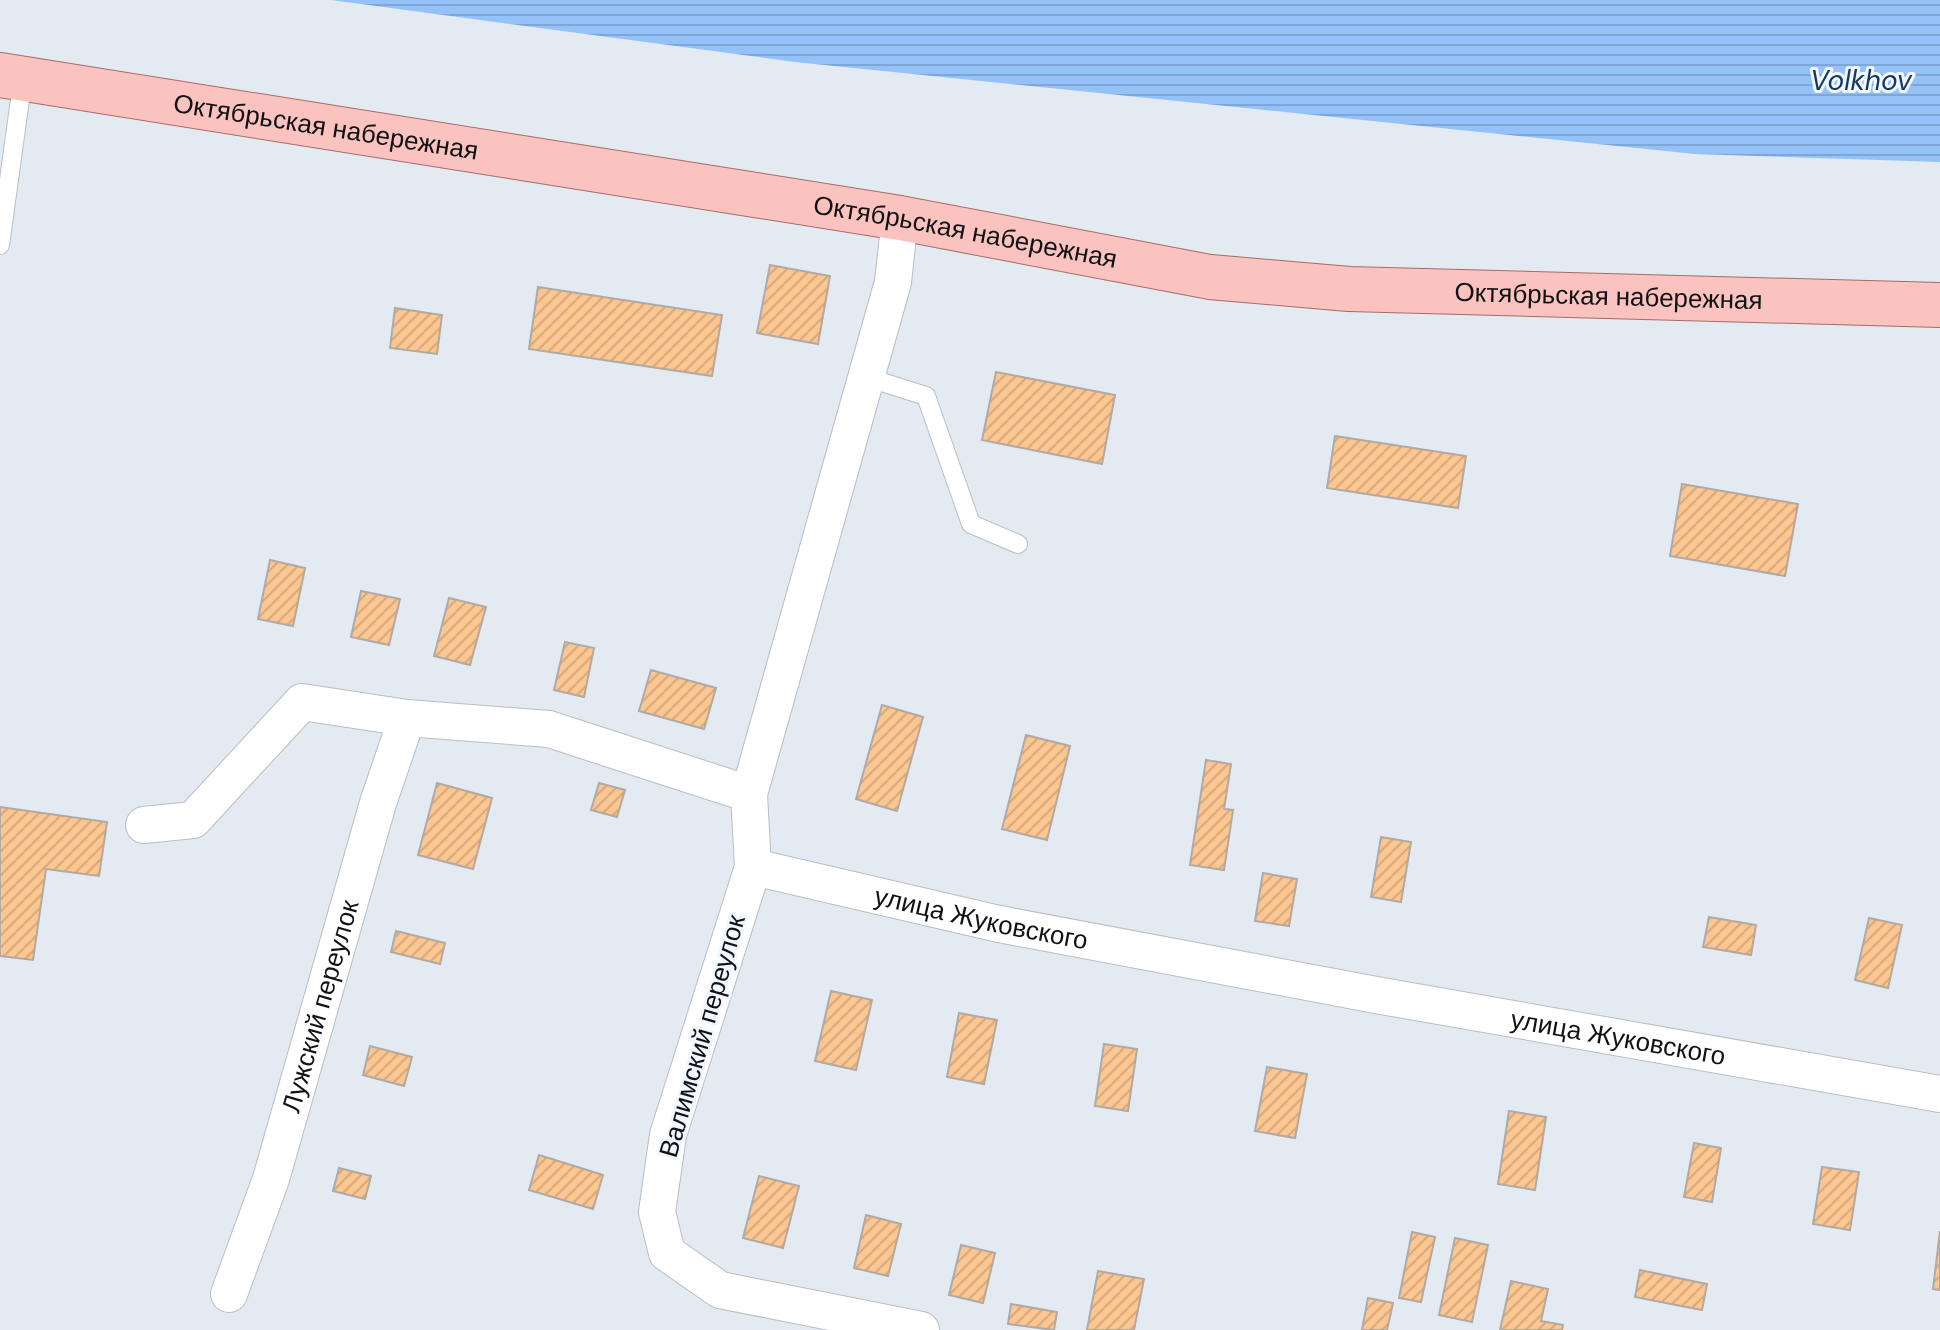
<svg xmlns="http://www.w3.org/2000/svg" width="1940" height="1330" font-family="'DM Sans',sans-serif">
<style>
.water{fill:url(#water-rules)}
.building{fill:url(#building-hatch);stroke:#b1a9a2;stroke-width:2}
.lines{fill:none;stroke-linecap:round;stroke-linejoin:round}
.service-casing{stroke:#b7bec5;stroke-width:20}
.minor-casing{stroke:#b7bec5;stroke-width:38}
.primary-casing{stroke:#a76b67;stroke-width:46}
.service{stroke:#fff;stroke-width:18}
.minor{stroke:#fff;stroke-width:36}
.primary{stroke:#fbc3bf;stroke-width:44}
.labels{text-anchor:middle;stroke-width:6;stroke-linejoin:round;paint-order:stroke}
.street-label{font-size:26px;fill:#101214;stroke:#f2f7fe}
.water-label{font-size:28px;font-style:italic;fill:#133a65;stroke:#f2f7fe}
</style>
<defs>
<pattern id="water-rules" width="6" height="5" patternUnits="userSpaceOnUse" patternTransform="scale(2)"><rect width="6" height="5" fill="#94c2f8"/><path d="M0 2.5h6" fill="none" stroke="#7fa6d4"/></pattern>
<pattern id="building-hatch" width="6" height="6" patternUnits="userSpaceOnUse" patternTransform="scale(2)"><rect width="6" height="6" fill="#fcc691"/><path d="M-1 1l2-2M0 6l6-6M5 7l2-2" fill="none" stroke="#d7a97c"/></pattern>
</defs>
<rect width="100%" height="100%" fill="#e3eaf2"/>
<polygon class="water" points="331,0 1940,0 1940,162 1695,154 795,62"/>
<g class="building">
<polygon points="770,265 830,276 818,344 757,333"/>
<polygon points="538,287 722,315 712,376 529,349"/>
<polygon points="395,308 442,315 437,354 390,348"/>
<polygon points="996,372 1115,395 1102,464 982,440"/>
<polygon points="1335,436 1466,456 1458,508 1327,488"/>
<polygon points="1682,484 1798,504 1785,576 1670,556"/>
<polygon points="270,560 305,568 293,626 258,619"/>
<polygon points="361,591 400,599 389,645 351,637"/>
<polygon points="449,598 486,607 470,665 434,656"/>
<polygon points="565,642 594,648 584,697 554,690"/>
<polygon points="651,670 716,688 704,729 639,711"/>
<polygon points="882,705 923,717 897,811 856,799"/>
<polygon points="1026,735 1070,746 1047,840 1002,829"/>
<polygon points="1206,760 1231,764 1224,809 1233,810 1224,870 1190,865"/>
<polygon points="437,783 492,798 473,869 418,855"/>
<polygon points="599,783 625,790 617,817 591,810"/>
<polygon points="0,807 107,822 99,876 46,869 33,960 0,956"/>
<polygon points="1381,837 1411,842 1401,902 1371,897"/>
<polygon points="1263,873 1297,879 1289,926 1255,921"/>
<polygon points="1709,917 1756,925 1751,955 1703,947"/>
<polygon points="1869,918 1902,925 1888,988 1855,980"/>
<polygon points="396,931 445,943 440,964 391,952"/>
<polygon points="831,991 872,1000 856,1070 815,1061"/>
<polygon points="959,1013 997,1020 984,1084 947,1077"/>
<polygon points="1104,1044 1137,1049 1128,1111 1095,1106"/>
<polygon points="370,1046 412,1057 404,1086 363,1075"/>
<polygon points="1267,1067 1307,1074 1295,1138 1255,1131"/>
<polygon points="1509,1111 1546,1117 1535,1190 1498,1184"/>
<polygon points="1694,1143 1721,1148 1712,1202 1684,1197"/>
<polygon points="539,1155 603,1175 593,1209 529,1190"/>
<polygon points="1822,1167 1859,1172 1850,1230 1813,1224"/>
<polygon points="339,1168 371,1176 365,1199 333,1191"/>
<polygon points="759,1176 799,1186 783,1248 743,1238"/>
<polygon points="866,1215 901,1224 888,1276 854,1268"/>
<polygon points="1940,1231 1940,1290 1933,1289"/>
<polygon points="1412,1232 1435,1237 1421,1302 1399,1298"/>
<polygon points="1455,1238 1488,1245 1472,1322 1439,1315"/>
<polygon points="961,1245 995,1253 983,1303 949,1295"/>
<polygon points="1640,1270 1707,1284 1702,1310 1635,1297"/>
<polygon points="1098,1271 1144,1279 1134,1330 1087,1330"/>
<polygon points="1511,1281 1548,1289 1541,1321 1563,1325 1562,1330 1500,1330"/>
<polygon points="1368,1298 1393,1303 1387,1330 1362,1330"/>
<polygon points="1011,1304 1057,1312 1054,1330 1008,1324"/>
</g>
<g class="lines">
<g class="service-casing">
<g id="service">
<polyline points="0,245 23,78"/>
<polyline points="866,377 926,396 971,524 1018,544"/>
</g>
</g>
<g class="minor-casing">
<g id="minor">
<polyline points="749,794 893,282 900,218"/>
<path id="s1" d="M144 825 193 820 302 702 407 718 549 729 749 794 753 867 999 924 1376 995 1940 1094"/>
<polyline points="753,867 668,1135 657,1212 667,1253 720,1290 921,1330"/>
<path id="s2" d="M229 1294 271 1179 378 803 407 718"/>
</g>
</g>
<g class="primary-casing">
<g id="primary">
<path id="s3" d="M0 75 900 218 1210 277 1349 289 1940 305"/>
</g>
</g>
<use href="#service" class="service"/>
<use href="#minor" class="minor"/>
<use href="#primary" class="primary"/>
</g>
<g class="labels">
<g class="street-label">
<text dy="9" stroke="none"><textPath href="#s3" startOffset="330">Октябрьская набережная</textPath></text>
<text dy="9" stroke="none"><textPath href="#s3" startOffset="978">Октябрьская набережная</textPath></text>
<text dy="9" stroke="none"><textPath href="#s3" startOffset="1626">Октябрьская набережная</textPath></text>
<text dy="9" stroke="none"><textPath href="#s1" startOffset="976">улица Жуковского</textPath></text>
<text dy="9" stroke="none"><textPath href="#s2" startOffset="302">Лужский переулок</textPath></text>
<text transform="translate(702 1036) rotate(-74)" y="9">Валимский переулок</text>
<text dy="9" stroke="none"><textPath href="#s1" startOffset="1624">улица Жуковского</textPath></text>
</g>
<g class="water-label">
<text x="1861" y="90">Volkhov</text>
</g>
</g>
</svg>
